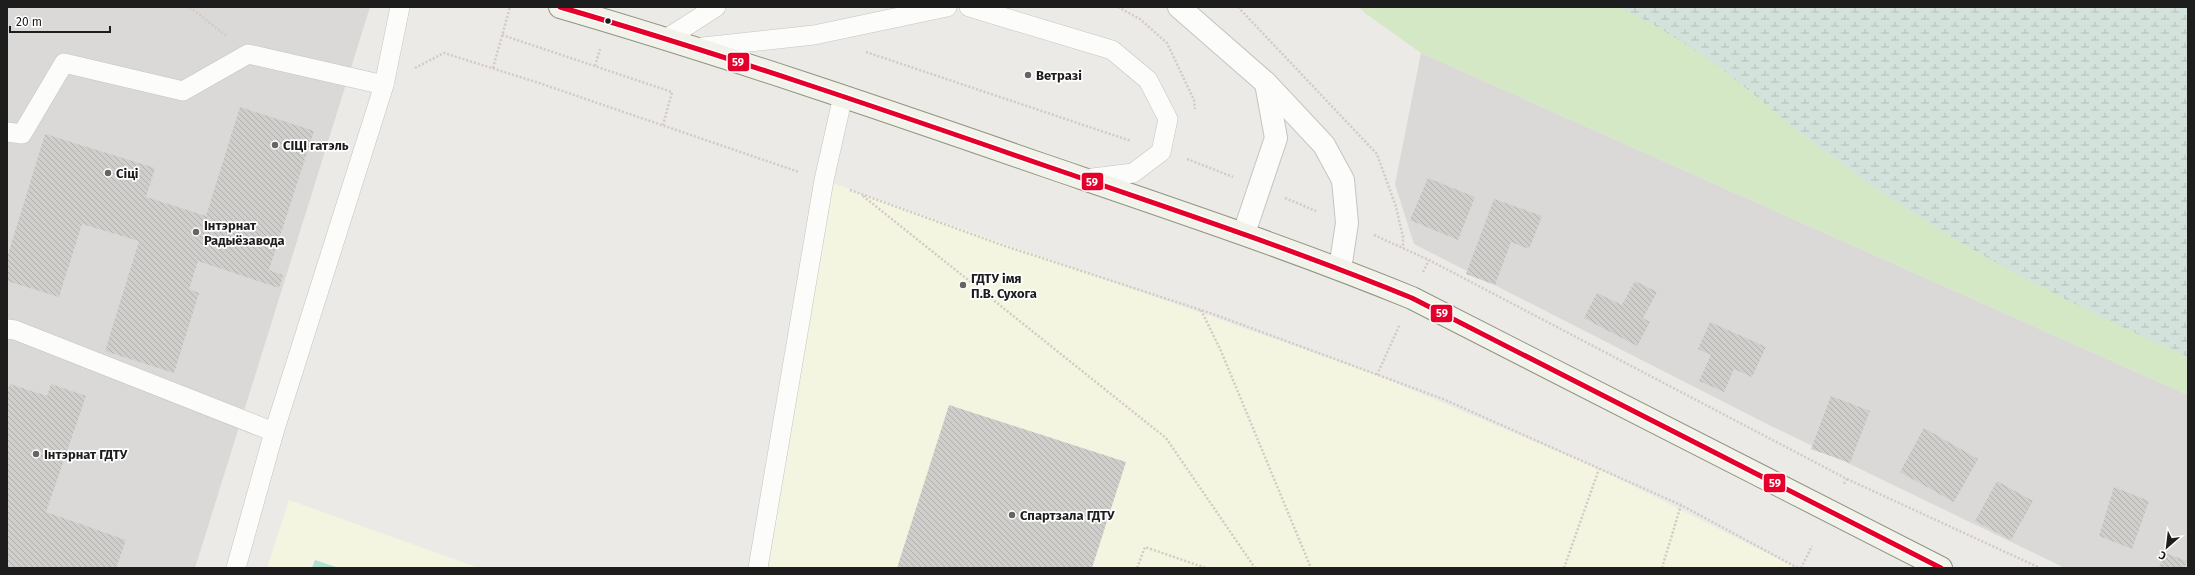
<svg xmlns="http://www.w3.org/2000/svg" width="2195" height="575" font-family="'Fira Sans',sans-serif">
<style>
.residential{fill:#dad9d7}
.education{fill:#f3f5e0}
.grass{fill:#d4e8c5}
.wetland{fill:url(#wetland-marsh)}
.pitch{fill:#b2e1d2}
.building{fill:url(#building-back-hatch)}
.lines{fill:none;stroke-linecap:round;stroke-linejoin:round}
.lane-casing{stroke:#c4c4c2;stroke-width:20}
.street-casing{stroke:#c4c4c2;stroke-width:24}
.secondary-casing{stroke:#90947f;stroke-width:24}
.path{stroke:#d5c9c6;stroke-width:2.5;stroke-dasharray:2 2;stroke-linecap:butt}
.lane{stroke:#fcfcfb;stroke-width:19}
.street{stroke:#fcfcfb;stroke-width:22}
.secondary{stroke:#f1f2ea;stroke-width:22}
.bus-1-casing{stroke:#fff;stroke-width:8}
.bus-1{stroke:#e4002b;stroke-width:5}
.bus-dot{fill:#1d1d1d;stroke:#fff;stroke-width:1.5}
.poi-dot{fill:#656563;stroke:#fff;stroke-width:1.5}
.labels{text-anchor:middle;stroke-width:3.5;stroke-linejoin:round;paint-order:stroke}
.poi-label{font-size:13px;font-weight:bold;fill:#1d1d1d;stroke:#fff;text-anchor:start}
.line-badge{stroke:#fff;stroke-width:1.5}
.badge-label{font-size:11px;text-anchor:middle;font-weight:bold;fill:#fff}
</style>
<defs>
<pattern id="wetland-marsh" width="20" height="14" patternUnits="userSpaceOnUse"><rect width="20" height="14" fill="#d3e2db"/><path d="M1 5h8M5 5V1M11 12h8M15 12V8" fill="none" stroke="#b5c1bc"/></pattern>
<pattern id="building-back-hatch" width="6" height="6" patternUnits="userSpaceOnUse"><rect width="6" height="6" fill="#d0cecb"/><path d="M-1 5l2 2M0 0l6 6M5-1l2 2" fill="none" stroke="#b2b0ae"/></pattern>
</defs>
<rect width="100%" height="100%" fill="#ebeae6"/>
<g class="residential">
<polygon points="7,7 370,7 195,568 7,568"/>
<polygon points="1421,53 2188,395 2188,568 2065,568 1769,425 1414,244 1395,184"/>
</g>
<g class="education">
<polygon points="824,180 1377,375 1599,469 1797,568 758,568"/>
<polygon points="289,500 479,568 267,568"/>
</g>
<polygon class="grass" points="1359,7 2188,7 2188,395 1421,53 1365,13"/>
<path class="wetland" d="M1619 7H2188V357C2065 303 1944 240 1836 160 1791 128 1751 89 1706 58 1679 39 1649 21 1619 7Z"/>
<polygon class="pitch" points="315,560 339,568 312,568"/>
<g class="building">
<polygon points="240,107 314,131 269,270 283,275 279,288 198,261 189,289 199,293 174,373 105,351 139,241 82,224 59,297 7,281 7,258 45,134 155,168 146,197 206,216"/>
<polygon points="1428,178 1475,197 1458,240 1410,220"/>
<polygon points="1494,199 1542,216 1529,249 1511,242 1495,285 1466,274"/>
<polygon points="1635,281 1657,292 1643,318 1650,322 1637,346 1584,318 1597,293 1622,305"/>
<polygon points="1710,322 1766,347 1752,377 1734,369 1724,392 1699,381 1711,355 1698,349"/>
<polygon points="10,384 47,396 51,384 86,396 46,512 126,540 116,568 7,568 7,391"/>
<polygon points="1831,396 1870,411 1850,463 1811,449"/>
<polygon points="949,405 1126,462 1092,568 897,568"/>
<polygon points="1924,428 1978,459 1954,502 1900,472"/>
<polygon points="1997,481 2033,501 2011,540 1975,521"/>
<polygon points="2114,487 2149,501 2132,549 2099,536"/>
<polygon points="2165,553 2187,561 2184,568 2159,568"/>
</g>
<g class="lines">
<g class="lane-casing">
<g id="lane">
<polyline points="969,7 1112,50 1148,80 1168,119 1161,152 1133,173 1085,179"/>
<polyline points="666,39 716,7"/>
<polyline points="694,48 814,35 947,7"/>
<polyline points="7,132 22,134 64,63 183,91 248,54 384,85"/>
<polyline points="7,329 15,330 274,432"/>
<polyline points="236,568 274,432 384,85 400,7"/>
<polyline points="758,568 824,180 843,96"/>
</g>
</g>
<g class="street-casing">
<g id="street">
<polyline points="1179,7 1266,83 1324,145 1343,180 1347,223 1340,269"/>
<polyline points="1244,233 1276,138 1266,83"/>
</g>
</g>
<g class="secondary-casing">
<path id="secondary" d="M560 7C724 55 885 110 1046 166 1169 208 1292 249 1412 298L1941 568"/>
</g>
<g class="path">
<polyline points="190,7 226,36"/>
<polyline points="1118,7 1140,19 1167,43 1194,100 1195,109"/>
<polyline points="1238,7 1377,154 1396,207 1403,237 1403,248"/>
<polyline points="502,35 672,92 663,125"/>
<polyline points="866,52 1131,141"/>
<polyline points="595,66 600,49"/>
<polyline points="415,68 444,53 539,83 799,172"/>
<polyline points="493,68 510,7"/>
<polyline points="1187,159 1233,177"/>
<polyline points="850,190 1002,245 1213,314 1443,399 1681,505 1798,568"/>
<polyline points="863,196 1166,438 1255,568"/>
<polyline points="1285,198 1316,211"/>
<polyline points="1374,235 1429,260 1847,479 1843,485"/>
<polyline points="1423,272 1429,260"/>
<polyline points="1201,310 1221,351 1311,568"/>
<polyline points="1377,375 1400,324"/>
<polyline points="1847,479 2040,568"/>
<polyline points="1137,568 1145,547 1206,568"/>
<polyline points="1564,568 1599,469"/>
<polyline points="1662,568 1681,505"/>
<polyline points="1801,568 1812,546"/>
</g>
<use href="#lane" class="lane"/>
<use href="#street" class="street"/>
<use href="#secondary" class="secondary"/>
<g class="bus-1-casing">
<path id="bus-1" d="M560 7C724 55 885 110 1046 166 1169 208 1292 249 1412 298L1941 568"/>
</g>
<use href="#bus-1" class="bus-1"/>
</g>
<circle class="bus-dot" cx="608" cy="21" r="3.5"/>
<g class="poi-dot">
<circle cx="1028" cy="75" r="4"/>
<circle cx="275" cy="145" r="4"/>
<circle cx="108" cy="173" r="4"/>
<circle cx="196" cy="232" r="4"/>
<circle cx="963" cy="285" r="4"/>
<circle cx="36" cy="454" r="4"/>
<circle cx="1012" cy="515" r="4"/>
</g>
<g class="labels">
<g class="poi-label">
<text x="1036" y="80">Ветразі</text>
<text x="283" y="150">СІЦІ гатэль</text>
<text x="116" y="178">Сіці</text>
<text x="204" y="230">Інтэрнат<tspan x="204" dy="15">Радыёзавода</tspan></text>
<text x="971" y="283">ГДТУ імя<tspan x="971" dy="15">П.В. Сухога</tspan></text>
<text x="44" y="459">Інтэрнат ГДТУ</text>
<text x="1020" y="520">Спартзала ГДТУ</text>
</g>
</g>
<g class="line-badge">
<rect x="727" y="52" width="23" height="20" rx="4" fill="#e4002b"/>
<rect x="1081" y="172" width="23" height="19" rx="4" fill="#e4002b"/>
<rect x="1430" y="304" width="23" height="19" rx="4" fill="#e4002b"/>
<rect x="1763" y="473" width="23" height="20" rx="4" fill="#e4002b"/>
</g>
<g class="badge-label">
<text x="738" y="66">59</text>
<text x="1092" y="186">59</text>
<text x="1442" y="317">59</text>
<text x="1775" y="487">59</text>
</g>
<rect width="2195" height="575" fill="none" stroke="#1d1d1d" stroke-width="16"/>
<g transform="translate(2167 547) rotate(208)" stroke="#ffffff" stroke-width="3" paint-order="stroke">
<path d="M0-3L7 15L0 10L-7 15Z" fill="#1d1d1d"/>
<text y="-6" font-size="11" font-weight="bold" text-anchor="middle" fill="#1d1d1d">С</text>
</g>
<path d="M10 26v6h100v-6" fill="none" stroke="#1d1d1d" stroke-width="2"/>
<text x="16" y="26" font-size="12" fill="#1d1d1d" stroke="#ffffff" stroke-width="3" paint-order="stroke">20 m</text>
</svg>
